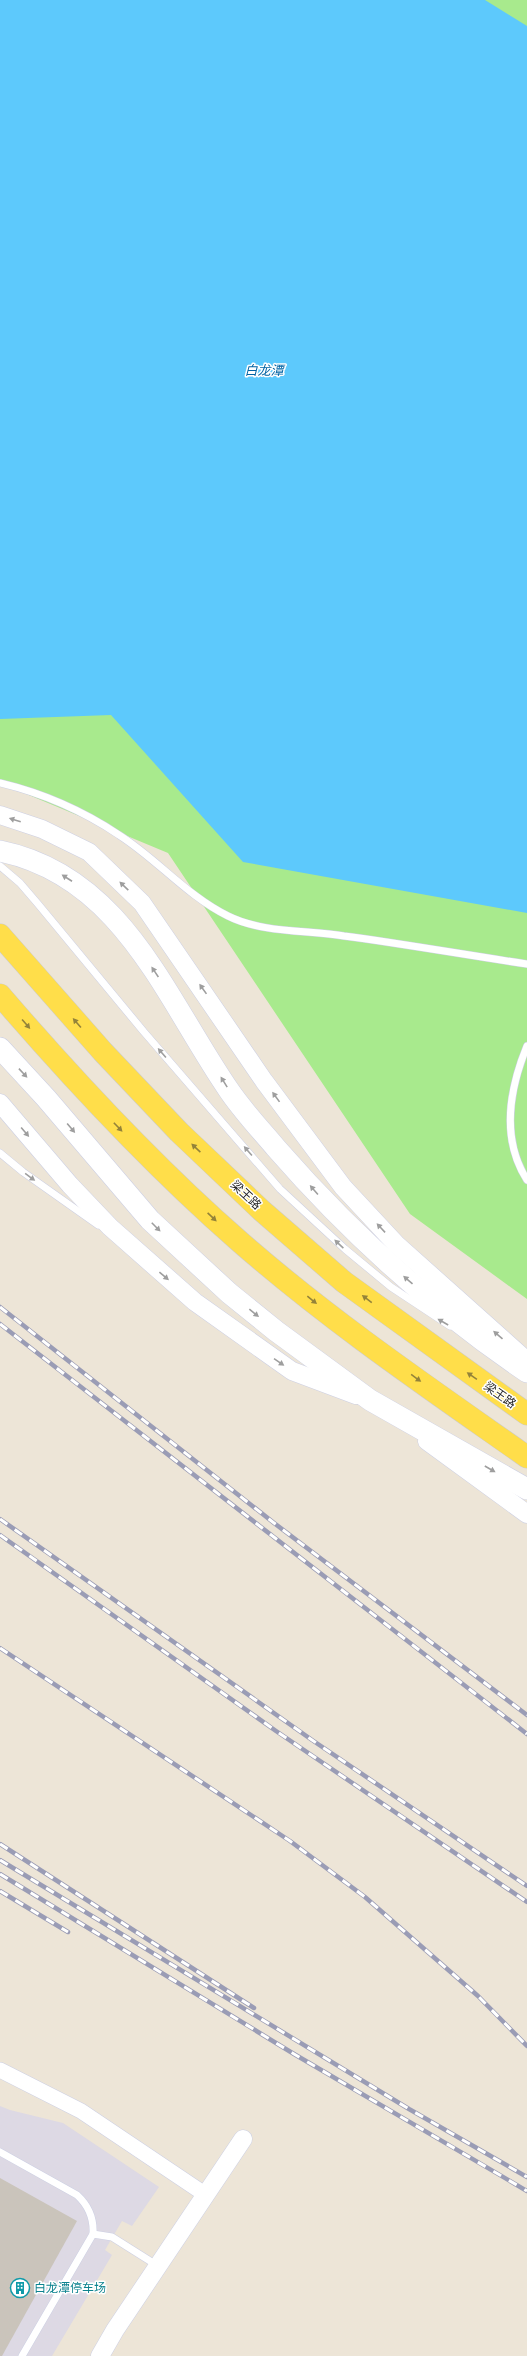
<svg xmlns="http://www.w3.org/2000/svg" width="527" height="2356" font-family="Barlow,'Noto Sans SC',sans-serif">
<style>
.industrial{fill:#ddd9e4}
.green{fill:#a8ea8d}
.water{fill:#5dc9fc}
.building{fill:#cac4bb}
.lines{fill:none;stroke-linecap:round;stroke-linejoin:round}
.service-casing{stroke:#cdd0e3;stroke-width:8}
.minor-casing{stroke:#cdd0e3;stroke-width:16}
.tertiary-casing{stroke:#cdd0e3;stroke-width:19}
.secondary-casing{stroke:#cdd0e3;stroke-width:22}
.primary-casing{stroke:#cbcbcb;stroke-width:23}
.service{stroke:#fff;stroke-width:7}
.minor{stroke:#fff;stroke-width:15}
.tertiary{stroke:#fff;stroke-width:18}
.secondary{stroke:#fff;stroke-width:21}
.primary{stroke:#ffde4a;stroke-width:22}
.rail-casing{stroke:#9a9cb5;stroke-width:4.5}
.rail{stroke:#fff;stroke-width:3;stroke-dasharray:9;stroke-linecap:butt}
.oneway{fill:#9e9e9e}
.oneway2{fill:#948339}
.labels{text-anchor:middle;stroke-width:3;stroke-linejoin:round;paint-order:stroke}
.street-label{font-size:12px;fill:#282828;stroke:#fff}
.culture-label{font-size:12px;fill:#0d838f;stroke:#fff;text-anchor:start}
.water-label{font-size:13px;font-style:italic;fill:#0063a4;stroke:#fff}
</style>
<rect width="100%" height="100%" fill="#ede5d7"/>
<polygon class="industrial" points="0,2106 10,2110 63,2123 159,2187 132,2226 122,2221 105,2250 112,2255 52,2356 0,2356"/>
<polygon class="green" points="0,0 527,0 527,1299 410,1214 168,853 0,783"/>
<polygon class="water" points="0,0 485,0 527,26 527,913 243,862 111,715 0,719"/>
<polygon class="building" points="0,2178 77,2221 2,2356 0,2356"/>
<g class="lines">
<g class="service-casing">
<g id="service">
<path d="M0 783C42 793 83 811 119 835 157 859 187 896 228 916 262 933 307 930 344 936 405 944 466 955 527 964"/>
<polyline points="0,866 20,883 38,904 144,1032 280,1189 345,1249 391,1287 450,1326"/>
<path d="M527 1046C509 1090 501 1139 527 1180"/>
<polyline points="0,1153 23,1172 98,1225"/>
<path d="M0 2152 77 2195C89 2206 94 2218 93 2234L22 2356"/>
<polyline points="93,2234 112,2237 158,2266"/>
</g>
</g>
<g class="minor-casing">
<polyline id="minor" points="0,2070 81,2111 206,2195"/>
</g>
<g class="tertiary-casing">
<g id="tertiary">
<polyline points="0,815 42,829 89,852 142,903 264,1081 343,1187 396,1244 527,1361"/>
<polyline points="0,1103 70,1185 110,1227 195,1302 292,1371 356,1395"/>
<polyline points="427,1441 527,1514"/>
<polyline points="100,2356 115,2330 243,2139"/>
</g>
</g>
<g class="secondary-casing">
<g id="secondary">
<path d="M0 851C122 876 165 997 228 1089 242 1110 260 1129 276 1148 350 1233 434 1309 527 1372"/>
<polyline points="0,1048 46,1098 150,1220 229,1293 276,1331 370,1400 527,1489"/>
</g>
</g>
<g class="primary-casing">
<g id="primary">
<polyline points="0,935 103,1052 179,1132 261,1210 344,1282 527,1414"/>
<path d="M0 995C75 1082 152 1165 239 1241 329 1320 429 1388 527 1457"/>
</g>
</g>
<use href="#service" class="service"/>
<use href="#minor" class="minor"/>
<use href="#tertiary" class="tertiary"/>
<use href="#secondary" class="secondary"/>
<use href="#primary" class="primary"/>
<g class="rail-casing">
<g id="rail">
<polyline points="0,1307 274,1523 527,1715"/>
<polyline points="0,1324 527,1734"/>
<polyline points="0,1519 312,1740 527,1886"/>
<polyline points="0,1535 276,1731 527,1902"/>
<polyline points="0,1648 290,1841 365,1897 478,1996 527,2046"/>
<polyline points="0,1844 254,2008"/>
<polyline points="0,1860 409,2109 527,2177"/>
<polyline points="0,1874 294,2054 527,2191"/>
<polyline points="0,1891 68,1932"/>
</g>
</g>
<use href="#rail" class="rail"/>
</g>
<defs><path id="oneway-solid" d="M-6-.8H1V-3.2L6.5 0L1 3.2V.8H-6Z"/></defs>
<g class="oneway">
<use href="#oneway-solid" transform="translate(15 820) rotate(-163)"/>
<use href="#oneway-solid" transform="translate(67 878) rotate(-147)"/>
<use href="#oneway-solid" transform="translate(124 886) rotate(-136)"/>
<use href="#oneway-solid" transform="translate(155 972) rotate(-124)"/>
<use href="#oneway-solid" transform="translate(203 989) rotate(-125)"/>
<use href="#oneway-solid" transform="translate(162 1053) rotate(-131)"/>
<use href="#oneway-solid" transform="translate(23 1073) rotate(47)"/>
<use href="#oneway-solid" transform="translate(224 1082) rotate(-122)"/>
<use href="#oneway-solid" transform="translate(276 1097) rotate(-126)"/>
<use href="#oneway-solid" transform="translate(71 1128) rotate(50)"/>
<use href="#oneway-solid" transform="translate(25 1132) rotate(50)"/>
<use href="#oneway-solid" transform="translate(248 1151) rotate(-131)"/>
<use href="#oneway-solid" transform="translate(30 1177) rotate(36)"/>
<use href="#oneway-solid" transform="translate(314 1190) rotate(-131)"/>
<use href="#oneway-solid" transform="translate(156 1227) rotate(45)"/>
<use href="#oneway-solid" transform="translate(381 1228) rotate(-133)"/>
<use href="#oneway-solid" transform="translate(339 1244) rotate(-137)"/>
<use href="#oneway-solid" transform="translate(164 1276) rotate(40)"/>
<use href="#oneway-solid" transform="translate(408 1280) rotate(-139)"/>
<use href="#oneway-solid" transform="translate(254 1313) rotate(39)"/>
<use href="#oneway-solid" transform="translate(443 1322) rotate(-150)"/>
<use href="#oneway-solid" transform="translate(498 1335) rotate(-139)"/>
<use href="#oneway-solid" transform="translate(279 1362) rotate(34)"/>
<use href="#oneway-solid" transform="translate(490 1469) rotate(30)"/>
</g>
<g class="oneway2">
<use href="#oneway-solid" transform="translate(77 1023) rotate(-131)"/>
<use href="#oneway-solid" transform="translate(26 1024) rotate(49)"/>
<use href="#oneway-solid" transform="translate(118 1127) rotate(46)"/>
<use href="#oneway-solid" transform="translate(196 1148) rotate(-137)"/>
<use href="#oneway-solid" transform="translate(212 1217) rotate(43)"/>
<use href="#oneway-solid" transform="translate(367 1299) rotate(-143)"/>
<use href="#oneway-solid" transform="translate(312 1300) rotate(39)"/>
<use href="#oneway-solid" transform="translate(472 1376) rotate(-145)"/>
<use href="#oneway-solid" transform="translate(416 1378) rotate(36)"/>
</g>
<defs>
<g id="building-ring" transform="scale(1)"><circle r="9.5" fill="#fff" stroke="#0f9aa8" stroke-width="1.5"/><path d="M-4-6H4V6H1V3H-1V6H-4ZM-2.5-4.3h1.7v1.8h-1.7ZM.8-4.3h1.7v1.8H.8ZM-2.5-1h1.7V.8h-1.7ZM.8-1h1.7V.8H.8Z" fill="#0f9aa8"/></g>
</defs>
<g fill-rule="evenodd">
<use href="#building-ring" x="20" y="2288"/>
</g>
<g class="labels">
<g class="street-label">
<text transform="translate(246 1195) rotate(43)" y="4">梁王路</text>
<text transform="translate(500 1395) rotate(35)" y="4">梁王路</text>
</g>
<g class="culture-label">
<text x="34" y="2292">白龙潭停车场</text>
</g>
<g class="water-label">
<text x="264" y="375">白龙潭</text>
</g>
</g>
</svg>
